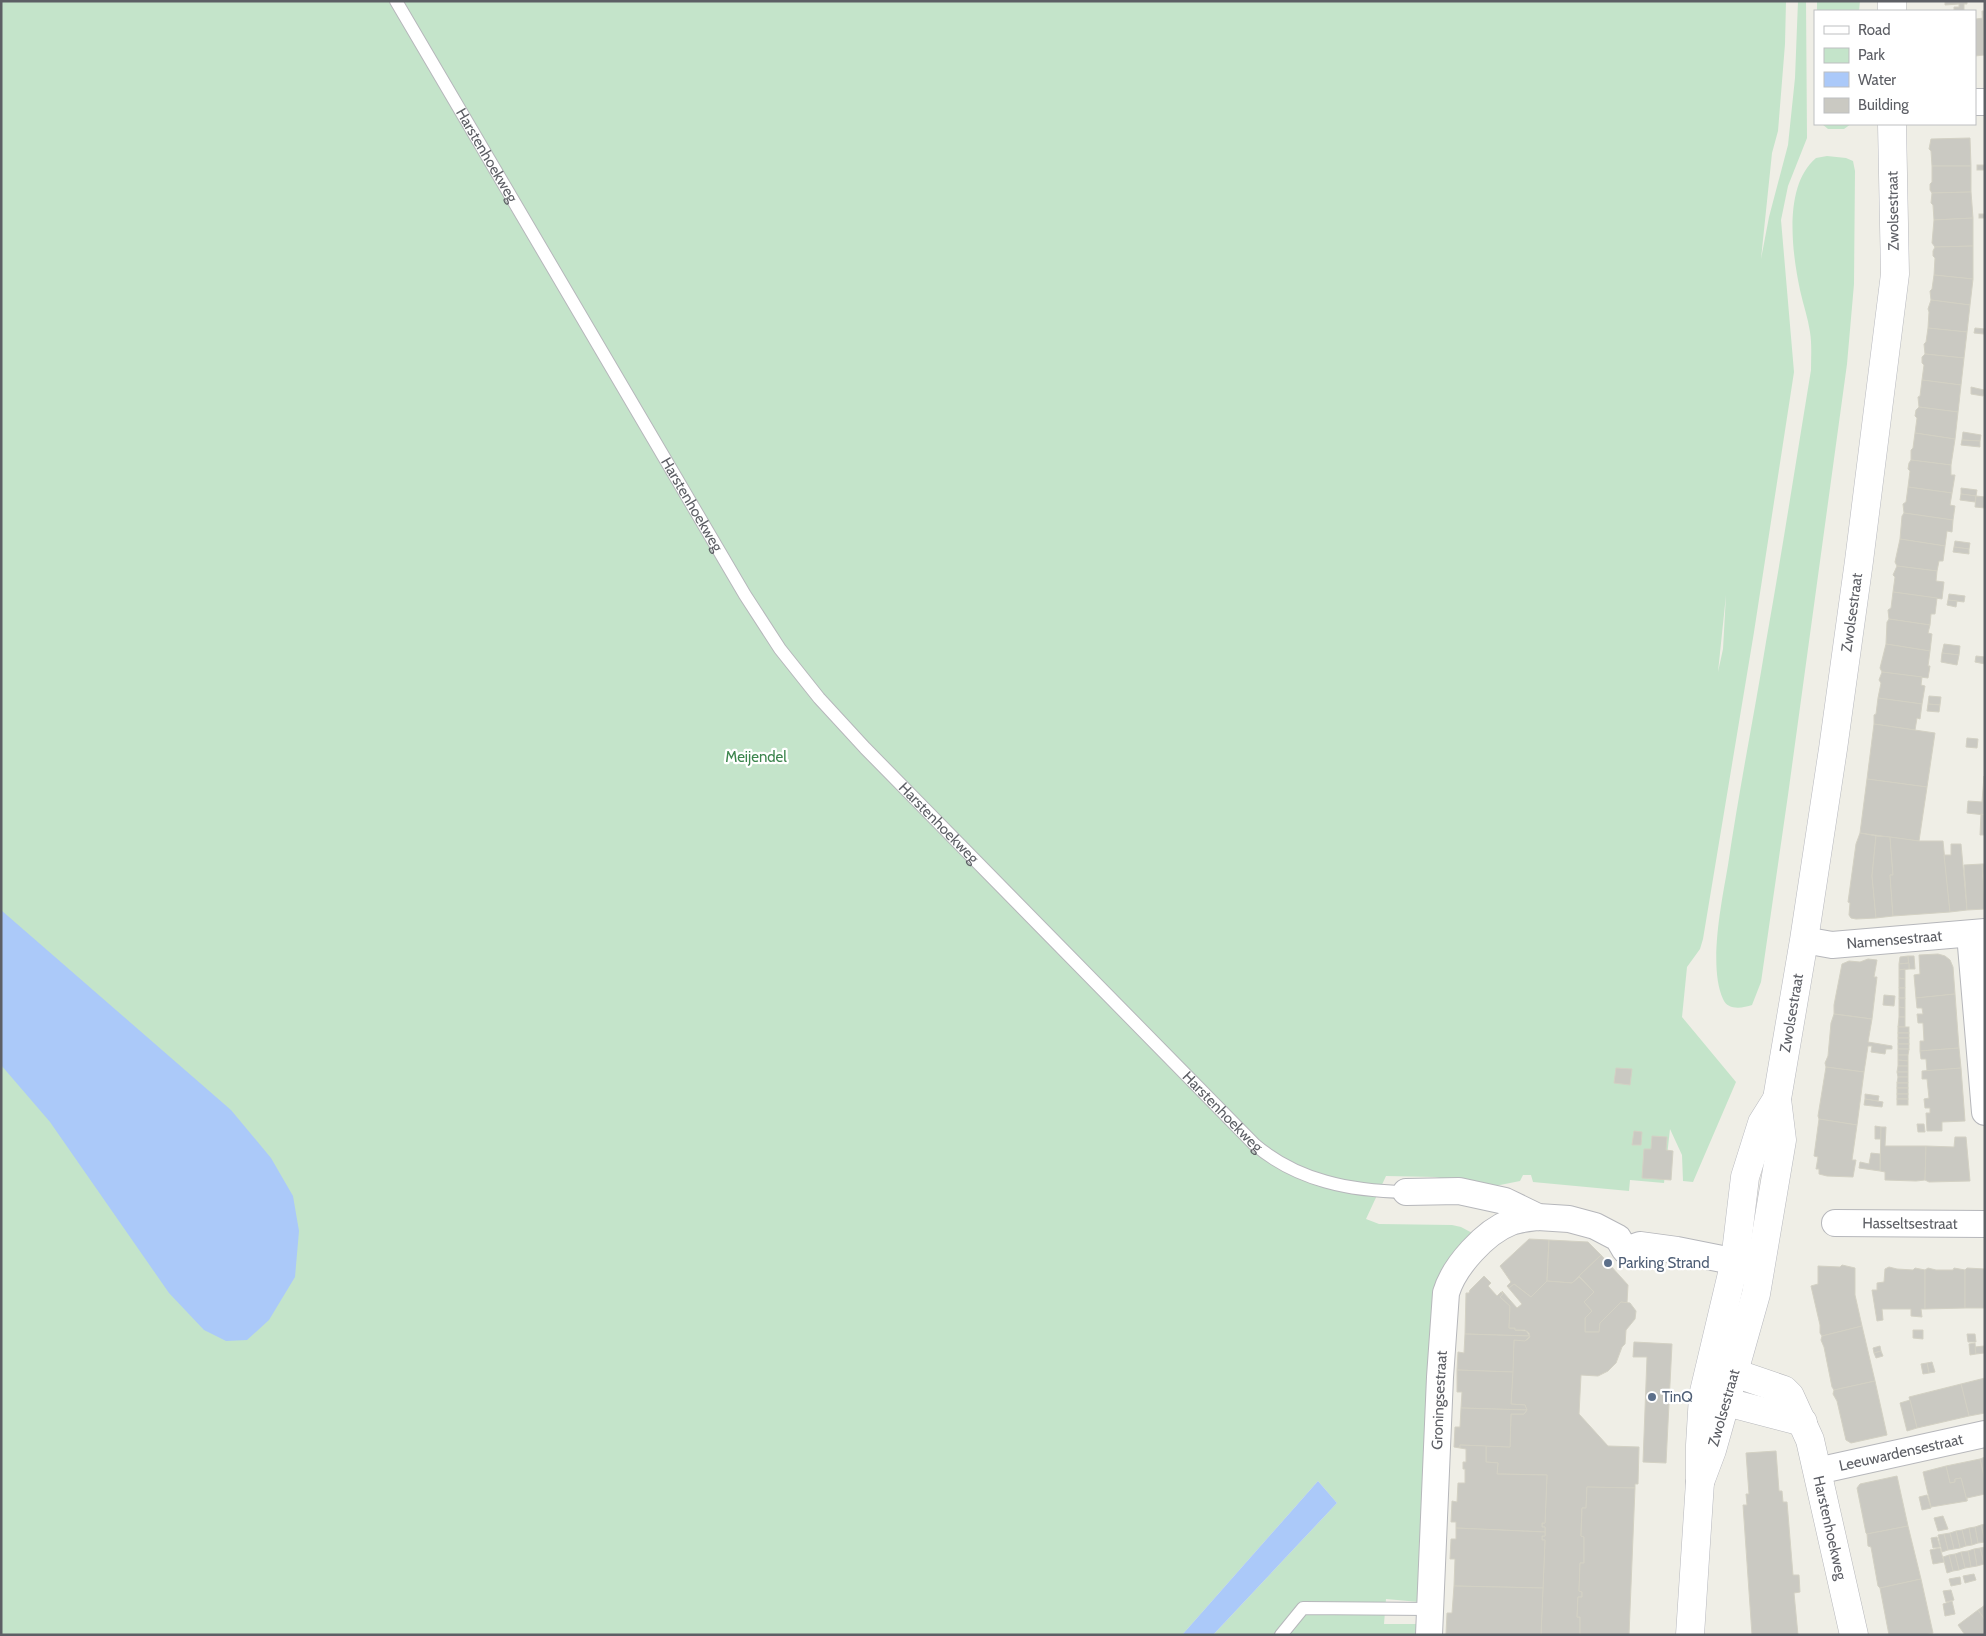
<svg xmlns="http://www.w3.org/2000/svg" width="1986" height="1636" font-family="Cabin,sans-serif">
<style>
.green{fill:#c4e4ca;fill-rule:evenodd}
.water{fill:#abc9f9}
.building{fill:#cac9c2;stroke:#d3d1c4}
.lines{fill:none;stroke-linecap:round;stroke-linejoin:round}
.service-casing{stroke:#b6b7bb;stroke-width:14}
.minor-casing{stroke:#b6b7bb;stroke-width:28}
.tertiary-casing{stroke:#b6b7bb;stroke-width:29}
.secondary-casing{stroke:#b7b8be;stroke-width:29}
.service{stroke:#fff;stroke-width:12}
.minor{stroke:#fff;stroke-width:26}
.tertiary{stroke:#fff;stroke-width:28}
.secondary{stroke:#fff;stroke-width:28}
.service-dot{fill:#5c6f8a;stroke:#fff;stroke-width:2}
.labels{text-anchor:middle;stroke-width:4.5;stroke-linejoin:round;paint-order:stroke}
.street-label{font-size:15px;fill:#5d5f65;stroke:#fff}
.park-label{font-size:15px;fill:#3c854d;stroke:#fff}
.service-label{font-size:15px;fill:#4e5e75;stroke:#fff;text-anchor:start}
</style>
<rect width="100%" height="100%" fill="#efeee6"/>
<g class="green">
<path d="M1 1H1786L1785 44 1778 131 1772 153 1761 259 1769 217 1788 145 1795 78 1798 1H1806L1807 138 1788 186 1781 220 1794 372 1754 632 1703 939 1700 949 1687 967 1682 1017 1736 1082 1693 1182 1683 1181 1682 1155 1670 1129 1664 1183 1630 1180 1629 1191 1533 1182 1531 1175H1523L1520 1181 1490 1187 1435 1177 1386 1176 1366 1219 1379 1224 1452 1225 1461 1227 1476 1235 1443 1276 1419 1602 1386 1599 1384 1624H1419L1418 1635H1213L1337 1503 1318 1481 1182 1635H1ZM1726 595 1723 649 1718 672Z"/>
<polygon points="1817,1 1860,1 1859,11 1817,11"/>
<polygon points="1822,124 1851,124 1844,129 1828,129"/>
<path d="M1827 156 1846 158 1853 161 1855 171 1854 284 1847 364 1788 795 1761 982 1752 1005C1743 1008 1728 1011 1723 999 1708 966 1722 901 1728 865 1739 790 1754 716 1766 642 1782 552 1796 461 1811 370 1811 357 1812 345 1810 332 1808 318 1803 304 1800 290 1792 252 1783 186 1816 158Z"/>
</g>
<g class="water">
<polygon points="1,910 231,1110 271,1158 293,1196 299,1231 295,1277 269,1320 247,1340 226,1341 204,1330 169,1293 50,1122 1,1065"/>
<polygon points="1318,1481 1337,1503 1213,1635 1182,1635"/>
</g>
<g class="building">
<polygon points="1945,1 1967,1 1967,4 1964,4 1964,11 1954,11 1954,7 1959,7 1959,4 1945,5"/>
<polygon points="1982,11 1985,11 1985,55 1984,55"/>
<polygon points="1983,18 1984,55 1975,56 1975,21 1976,19"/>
<polygon points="1970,138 1971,166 1932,166 1931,151 1929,149 1931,139"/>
<rect x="1977" y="165" width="8" height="5"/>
<polygon points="1932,166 1971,166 1971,192 1932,193 1930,190 1930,184 1932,182"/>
<polygon points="1971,192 1973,218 1934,220 1933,205 1931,203 1932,193"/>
<rect x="1979" y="214" width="6" height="4"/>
<polygon points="1973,218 1973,246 1935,247 1932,243 1934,220"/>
<polygon points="1973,246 1973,279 1934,275 1935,258 1933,256 1933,251 1935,247"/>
<polygon points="1934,275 1973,279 1970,305 1931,300 1930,291 1932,289"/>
<polygon points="1931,300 1970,305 1967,332 1928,328 1929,312 1928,309"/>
<polygon points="1928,328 1967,332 1964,358 1925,354 1924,344 1926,342"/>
<polygon points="1975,328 1985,329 1984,334 1974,333"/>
<polygon points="1925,354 1964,358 1961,385 1922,380 1924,365 1922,363 1922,357"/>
<polygon points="1922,380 1961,385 1958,412 1919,407 1918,397 1920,396"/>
<polygon points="1971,387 1984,390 1983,396 1971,394"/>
<polygon points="1919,407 1958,412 1955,439 1915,433 1917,418 1915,416 1916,410"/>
<polygon points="1963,432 1981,435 1980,441 1962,440"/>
<polygon points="1915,433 1955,439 1951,465 1911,460 1911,450 1913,448"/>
<polygon points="1962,440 1980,441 1980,447 1961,445"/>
<polygon points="1911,460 1951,465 1951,475 1955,475 1952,493 1908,487 1910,471 1908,469 1909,463"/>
<polygon points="1908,487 1952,493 1950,505 1955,506 1953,520 1904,513 1903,504 1906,502"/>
<polygon points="1961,488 1977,490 1976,496 1961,494"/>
<polygon points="1961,494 1976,496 1975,502 1960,500"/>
<polygon points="1976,496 1985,497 1985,508 1975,507"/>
<polygon points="1904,513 1953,520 1952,532 1947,531 1945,546 1900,539 1902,516"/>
<polygon points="1900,539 1945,546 1943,561 1939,561 1937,571 1897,566 1895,562"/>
<polygon points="1955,541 1970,543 1969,549 1954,547"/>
<polygon points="1954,547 1969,549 1969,554 1953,552"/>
<polygon points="1897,566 1937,571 1936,581 1944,582 1942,599 1893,592 1895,577 1893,575"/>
<polygon points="1893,592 1937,598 1935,614 1931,614 1930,625 1889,619 1888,610 1891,608"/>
<polygon points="1949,594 1965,596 1964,602 1948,600"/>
<polygon points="1948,600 1957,601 1956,607 1947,605"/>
<polygon points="1889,619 1930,625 1928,633 1932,634 1930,651 1886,644 1887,622"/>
<polygon points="1886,644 1930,651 1928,666 1930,666 1928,678 1882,672 1880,668"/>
<polygon points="1944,644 1960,646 1959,655 1942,653"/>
<polygon points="1942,653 1959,655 1957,665 1941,662"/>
<polygon points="1976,656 1985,657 1985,664 1975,662"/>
<polygon points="1882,672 1922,677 1921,685 1925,686 1922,704 1878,698 1881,683 1879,680"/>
<polygon points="1929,696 1941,697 1940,705 1928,704"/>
<polygon points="1878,698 1922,704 1920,719 1917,718 1915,730 1874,724 1874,715 1876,714"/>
<polygon points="1928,704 1940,705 1939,712 1927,711"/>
<polygon points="1874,724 1935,733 1927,787 1867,779"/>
<polygon points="1967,738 1978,739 1977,748 1966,747"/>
<polygon points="1984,776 1985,815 1967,813 1968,801 1982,802"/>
<polygon points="1867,779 1927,787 1919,841 1860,833"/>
<polygon points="1981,814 1985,815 1985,835 1980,835"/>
<polygon points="1860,833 1876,836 1872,876 1876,918 1856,919 1851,918 1849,915 1850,903 1848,902 1856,844"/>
<polygon points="1876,836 1890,837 1893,875 1890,875 1893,916 1876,918 1872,876"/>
<polygon points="1890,837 1919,841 1943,841 1950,912 1893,916 1890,875 1893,875"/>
<polygon points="1951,844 1961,844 1967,910 1950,912 1944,855 1951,855"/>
<polygon points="1982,864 1985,909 1967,910 1964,865"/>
<polygon points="1982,864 1985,864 1985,895"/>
<polygon points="1938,954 1945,956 1950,960 1953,967 1955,994 1916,998 1914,975 1920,974 1919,955"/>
<polygon points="1908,956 1909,963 1899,964 1900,957"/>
<polygon points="1908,956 1914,956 1915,969 1909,969"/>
<polygon points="1868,959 1877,960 1874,977 1877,977 1872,1019 1834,1014 1834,1005 1842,964 1849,961 1860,962"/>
<polygon points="1909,963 1909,969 1899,970 1899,964"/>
<polygon points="1905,969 1905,979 1899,978 1899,970"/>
<polygon points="1899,978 1905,979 1905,988 1899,988"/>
<rect x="1899" y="988" width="6" height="10"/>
<polygon points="1955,994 1959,1048 1920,1051 1920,1041 1924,1041 1923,1023 1918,1023 1917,1014 1923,1014 1922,1008 1917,1008 1916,998"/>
<polygon points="1884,995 1895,996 1894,1006 1883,1005"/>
<polygon points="1899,998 1905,998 1905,1008 1899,1007"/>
<polygon points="1899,1007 1905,1008 1905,1017 1899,1017"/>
<polygon points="1834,1014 1872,1019 1868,1042 1892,1046 1892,1049 1886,1049 1885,1054 1871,1052 1872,1046 1868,1046 1864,1072 1826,1067 1825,1063 1828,1056 1831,1023"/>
<polygon points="1899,1017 1905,1017 1905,1027 1898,1027"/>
<rect x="1898" y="1027" width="11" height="6"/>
<rect x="1898" y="1033" width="11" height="5"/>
<rect x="1898" y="1038" width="11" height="6"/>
<rect x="1898" y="1044" width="11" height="5"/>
<polygon points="1959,1048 1961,1068 1927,1071 1926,1059 1921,1059 1920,1051"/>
<polygon points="1898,1049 1909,1049 1908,1055 1898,1055"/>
<polygon points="1898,1055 1908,1055 1908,1061 1898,1060"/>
<polygon points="1898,1060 1908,1061 1908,1066 1898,1066"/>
<polygon points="1898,1066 1908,1066 1908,1072 1897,1072"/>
<polygon points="1826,1067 1864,1072 1857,1125 1819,1119 1818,1116"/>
<polygon points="1616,1068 1632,1069 1630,1085 1614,1083"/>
<polygon points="1961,1068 1965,1121 1942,1122 1942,1131 1927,1131 1926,1113 1930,1113 1930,1108 1925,1108 1924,1099 1929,1098 1927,1079 1922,1079 1922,1071"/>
<polygon points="1897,1072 1908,1072 1908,1077 1898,1077"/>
<polygon points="1898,1077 1908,1077 1908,1083 1897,1083"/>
<rect x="1897" y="1083" width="11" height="5"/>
<rect x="1897" y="1088" width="11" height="6"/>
<polygon points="1865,1094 1879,1096 1878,1101 1865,1099"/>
<rect x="1897" y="1094" width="11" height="5"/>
<polygon points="1865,1099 1883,1102 1882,1107 1864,1105"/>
<rect x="1897" y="1099" width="11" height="6"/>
<polygon points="1819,1119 1857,1125 1852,1160 1856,1160 1853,1177 1827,1176 1819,1174 1819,1169 1816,1169 1818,1157 1814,1156"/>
<polygon points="1917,1124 1924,1124 1925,1132 1918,1132"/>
<polygon points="1875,1126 1881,1127 1881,1139 1875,1139"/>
<polygon points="1881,1127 1886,1127 1885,1146 1926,1146 1925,1180 1916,1181 1885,1180 1885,1172 1880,1171"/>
<polygon points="1634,1131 1642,1132 1641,1145 1632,1145"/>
<polygon points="1652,1136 1667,1137 1666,1150 1673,1151 1671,1180 1642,1178 1644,1149 1651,1149"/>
<polygon points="1955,1137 1966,1137 1970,1181 1929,1182 1925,1180 1926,1146 1954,1147"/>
<polygon points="1871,1153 1880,1154 1880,1171 1859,1168 1860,1162 1869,1164"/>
<polygon points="1529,1239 1549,1240 1547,1281 1531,1297 1514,1284 1509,1288 1507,1286 1511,1282 1500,1266"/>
<polygon points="1549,1240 1588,1242 1601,1255 1572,1283 1547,1281"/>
<polygon points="1601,1255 1628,1285 1627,1303 1621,1302 1600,1323 1599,1332 1585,1332 1585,1318 1592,1311 1584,1302 1594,1292 1579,1276"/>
<polygon points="1842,1265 1855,1268 1855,1295 1862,1326 1822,1336 1820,1333 1820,1325 1811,1286 1818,1284 1818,1266 1840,1267"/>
<polygon points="1889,1267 1897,1269 1913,1270 1915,1268 1925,1270 1925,1309 1921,1309 1922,1317 1911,1316 1911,1309 1882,1309 1883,1320 1877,1321 1872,1290 1877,1290 1877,1283 1884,1282 1885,1269"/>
<polygon points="1928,1268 1936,1270 1953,1270 1954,1268 1965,1270 1965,1308 1925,1309 1925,1270"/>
<polygon points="1967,1268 1985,1269 1985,1308 1965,1308 1965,1270"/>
<polygon points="1484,1276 1491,1283 1488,1286 1497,1296 1501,1292 1503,1294 1500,1297 1510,1306 1509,1328 1515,1328 1515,1330 1526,1331 1530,1336 1465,1334 1466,1293 1469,1293 1470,1290"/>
<polygon points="1579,1277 1594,1292 1584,1302 1592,1311 1585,1318 1585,1332 1599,1332 1600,1323 1621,1302 1630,1303 1636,1311 1635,1319 1626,1330 1625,1344 1622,1347 1616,1363 1608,1371 1598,1376 1581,1375 1579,1414 1608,1446 1639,1447 1638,1484 1635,1484 1635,1488 1587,1487 1586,1508 1582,1508 1581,1536 1584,1537 1584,1563 1580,1563 1579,1591 1582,1592 1582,1597 1578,1597 1577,1617 1580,1617 1580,1634 1598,1635 1541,1635 1545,1540 1542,1540 1542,1536 1545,1536 1545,1527 1542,1527 1542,1523 1545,1523 1547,1475 1497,1474 1498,1463 1486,1462 1486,1446 1510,1447 1511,1414 1524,1414 1527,1410 1525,1405 1511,1404 1514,1340 1527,1340 1530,1337 1529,1333 1525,1330 1515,1330 1515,1328 1509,1328 1510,1306 1500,1297 1503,1294 1502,1291 1517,1308 1522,1304 1507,1286 1509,1288 1514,1284 1531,1297 1547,1281 1572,1283"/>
<polygon points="1862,1326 1875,1381 1834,1390 1832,1387 1824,1347 1821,1340 1822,1336"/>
<polygon points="1913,1330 1923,1330 1923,1339 1913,1338"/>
<polygon points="1465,1334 1530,1336 1525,1341 1514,1340 1513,1372 1457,1370 1458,1352 1464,1353"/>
<polygon points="1967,1334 1975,1334 1976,1342 1968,1342"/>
<polygon points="1634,1342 1672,1344 1666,1463 1643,1462 1647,1357 1633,1357"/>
<polygon points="1975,1343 1976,1354 1970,1355 1969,1344"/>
<polygon points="1880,1346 1881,1351 1874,1353 1873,1348"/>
<polygon points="1984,1346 1984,1353 1976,1354 1975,1347"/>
<polygon points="1881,1351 1883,1356 1876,1358 1874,1353"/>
<polygon points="1932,1362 1935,1372 1929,1373 1927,1363"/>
<polygon points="1927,1363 1929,1373 1923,1374 1921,1364"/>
<polygon points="1457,1370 1513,1372 1511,1404 1525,1405 1527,1410 1461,1408 1462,1392 1457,1392"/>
<polygon points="1985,1378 1985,1413 1969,1416 1961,1384"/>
<polygon points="1875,1381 1887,1435 1851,1443 1846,1440 1837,1401 1833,1394 1834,1390"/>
<polygon points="1961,1384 1969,1416 1917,1428 1909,1397"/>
<polygon points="1910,1400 1917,1428 1907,1431 1900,1403"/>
<polygon points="1461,1408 1527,1410 1524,1414 1511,1414 1510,1447 1460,1445 1460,1448 1454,1447 1455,1427 1460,1427"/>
<polygon points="1460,1445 1486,1446 1486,1462 1498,1463 1497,1474 1547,1475 1545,1523 1542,1523 1542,1527 1545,1527 1545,1532 1456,1528 1456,1522 1451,1522 1452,1501 1457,1502 1458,1483 1465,1483 1465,1469 1463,1469 1463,1462 1466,1462 1466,1449 1460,1448"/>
<polygon points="1776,1451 1779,1491 1782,1491 1783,1502 1787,1502 1793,1575 1799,1575 1800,1592 1794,1593 1798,1635 1752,1635 1743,1505 1747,1505 1746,1494 1749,1494 1746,1453"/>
<polygon points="1985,1457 1985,1481 1980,1459"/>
<polygon points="1980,1459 1985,1481 1985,1494 1967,1498 1967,1501 1961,1478 1955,1479 1955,1482 1950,1483 1946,1466"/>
<polygon points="1946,1466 1950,1483 1955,1482 1955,1479 1961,1478 1967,1501 1931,1507 1923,1472"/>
<polygon points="1897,1476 1908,1526 1867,1534 1866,1533 1857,1488 1860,1484"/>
<polygon points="1587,1487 1635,1488 1629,1635 1580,1634 1580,1617 1577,1617 1578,1597 1582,1597 1582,1592 1579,1591 1580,1563 1584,1563 1584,1537 1581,1536 1582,1508 1586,1508"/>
<polygon points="1927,1495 1931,1508 1922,1510 1919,1497"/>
<polygon points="1943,1516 1948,1529 1938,1531 1934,1518"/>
<polygon points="1985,1524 1985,1542 1981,1525"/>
<polygon points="1981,1525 1985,1542 1978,1543 1975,1527"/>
<polygon points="1908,1526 1921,1579 1880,1588 1878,1586 1871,1547 1868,1546 1867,1534"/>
<polygon points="1975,1527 1978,1543 1972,1545 1969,1528"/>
<polygon points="1456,1528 1545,1532 1545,1536 1542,1536 1542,1540 1545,1540 1543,1588 1454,1586 1455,1559 1450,1559 1451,1539 1456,1539"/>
<polygon points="1969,1528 1972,1545 1966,1546 1962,1530"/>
<polygon points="1962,1530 1966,1546 1960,1548 1956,1531"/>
<polygon points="1956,1531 1960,1548 1954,1549 1950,1533"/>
<polygon points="1950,1533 1954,1549 1948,1550 1944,1534"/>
<polygon points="1944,1534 1948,1550 1942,1552 1938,1535"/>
<polygon points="1937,1537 1940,1547 1933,1548 1931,1538"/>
<polygon points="1985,1547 1985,1564 1984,1564 1980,1548"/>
<polygon points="1940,1548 1944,1562 1933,1564 1930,1550"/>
<polygon points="1980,1548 1984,1564 1977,1566 1974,1549"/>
<polygon points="1974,1549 1977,1566 1971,1567 1968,1551"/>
<polygon points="1968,1551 1971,1567 1965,1568 1961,1552"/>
<polygon points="1961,1552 1965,1568 1959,1570 1955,1554"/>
<polygon points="1955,1554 1959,1570 1953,1571 1949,1555"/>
<polygon points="1949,1555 1953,1571 1947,1573 1943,1557"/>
<polygon points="1974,1574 1976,1580 1965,1583 1963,1576"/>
<polygon points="1960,1577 1961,1584 1951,1586 1949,1579"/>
<polygon points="1921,1579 1933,1633 1924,1635 1889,1635 1880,1588"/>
<polygon points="1454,1586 1543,1588 1541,1635 1446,1634 1447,1613 1452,1613"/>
<polygon points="1951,1590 1954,1600 1946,1602 1943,1591"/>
<polygon points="1952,1601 1955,1614 1945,1616 1943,1604"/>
<polygon points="1985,1605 1985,1620 1978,1610"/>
<polygon points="1978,1610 1985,1620 1985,1635 1965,1635 1958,1625"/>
</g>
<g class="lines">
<g class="service-casing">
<g id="service">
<path id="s1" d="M396 1 745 595 780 649 819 698 865 748 1254 1144C1297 1181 1351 1191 1406 1192"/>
<polyline points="1281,1635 1303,1608 1430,1609"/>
</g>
</g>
<g class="minor-casing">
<g id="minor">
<polyline points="1975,102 1985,102"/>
<polyline points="1970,934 1985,1112"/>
<path id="s2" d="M1804 940 1832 945 1985 932"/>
<polyline points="1406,1192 1459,1191 1505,1201 1538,1217 1569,1219 1595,1226 1618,1238 1625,1250 1640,1245 1677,1250 1757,1266"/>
<path id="s3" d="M1835 1223 1985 1224"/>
<path id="s4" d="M1817 1471 1985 1434"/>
<path id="s5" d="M1429 1635 1440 1377 1446 1293C1454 1266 1485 1232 1511 1222 1519 1219 1530 1218 1538 1217"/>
</g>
</g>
<g class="tertiary-casing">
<g id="tertiary">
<path id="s6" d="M1711 1365 1784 1390 1790 1396 1810 1440 1854 1635"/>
<polyline points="1703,1396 1803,1422"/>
</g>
</g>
<g class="secondary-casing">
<g id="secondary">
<polyline points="1892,11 1892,1"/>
<path id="s7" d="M1700 1482 1712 1450 1756 1294 1782 1140 1777 1099 1804 940 1833 749 1859 561 1895 274 1892 124"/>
<polyline points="1690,1635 1700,1482 1700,1445 1703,1396 1735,1261 1745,1177 1762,1123 1777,1099"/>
</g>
</g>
<use href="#service" class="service"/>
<use href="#minor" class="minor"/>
<use href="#tertiary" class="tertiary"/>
<use href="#secondary" class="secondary"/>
</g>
<g class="service-dot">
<circle cx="1608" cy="1263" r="5"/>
<circle cx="1652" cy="1397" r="5"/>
</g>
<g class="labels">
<g class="street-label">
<text dy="5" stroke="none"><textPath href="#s1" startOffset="179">Harstenhoekweg</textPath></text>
<text transform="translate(1893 211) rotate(-91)" y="5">Zwolsestraat</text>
<text dy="5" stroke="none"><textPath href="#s1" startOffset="584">Harstenhoekweg</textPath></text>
<text dy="5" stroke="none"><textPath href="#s7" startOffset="886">Zwolsestraat</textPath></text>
<text dy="5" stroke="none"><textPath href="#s1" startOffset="989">Harstenhoekweg</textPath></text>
<text dy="5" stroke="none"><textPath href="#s2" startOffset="91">Namensestraat</textPath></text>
<text dy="5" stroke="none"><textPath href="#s7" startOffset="481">Zwolsestraat</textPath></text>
<text dy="5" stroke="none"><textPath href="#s1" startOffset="1394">Harstenhoekweg</textPath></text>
<text dy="5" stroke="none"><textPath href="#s3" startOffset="75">Hasseltsestraat</textPath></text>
<text dy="5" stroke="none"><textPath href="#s5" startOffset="235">Groningsestraat</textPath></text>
<text dy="5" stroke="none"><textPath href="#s7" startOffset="78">Zwolsestraat</textPath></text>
<text dy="5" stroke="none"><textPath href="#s4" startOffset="86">Leeuwardensestraat</textPath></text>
<text dy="5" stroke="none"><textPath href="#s6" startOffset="224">Harstenhoekweg</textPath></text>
</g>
<g class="park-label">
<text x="756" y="762">Meijendel</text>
</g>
<g class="service-label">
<text x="1618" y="1268">Parking Strand</text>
<text x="1662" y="1402">TinQ</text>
</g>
</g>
<rect width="1986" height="1636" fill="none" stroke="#5d5f65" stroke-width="5"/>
<rect x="1814" y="10" width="162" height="115" fill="#ffffff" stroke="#bebfc1"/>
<rect x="1824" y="26" width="25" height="8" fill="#ffffff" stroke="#bebfc1"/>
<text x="1858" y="35" font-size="15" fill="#5d5f65">Road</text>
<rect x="1824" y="48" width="25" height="15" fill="#c4e4ca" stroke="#bebfc1"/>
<text x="1858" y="60" font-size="15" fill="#5d5f65">Park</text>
<rect x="1824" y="72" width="25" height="15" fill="#abc9f9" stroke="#bebfc1"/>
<text x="1858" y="85" font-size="15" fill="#5d5f65">Water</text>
<rect x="1824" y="98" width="25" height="15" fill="#cac9c2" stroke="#bebfc1"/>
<text x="1858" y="110" font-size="15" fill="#5d5f65">Building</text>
</svg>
